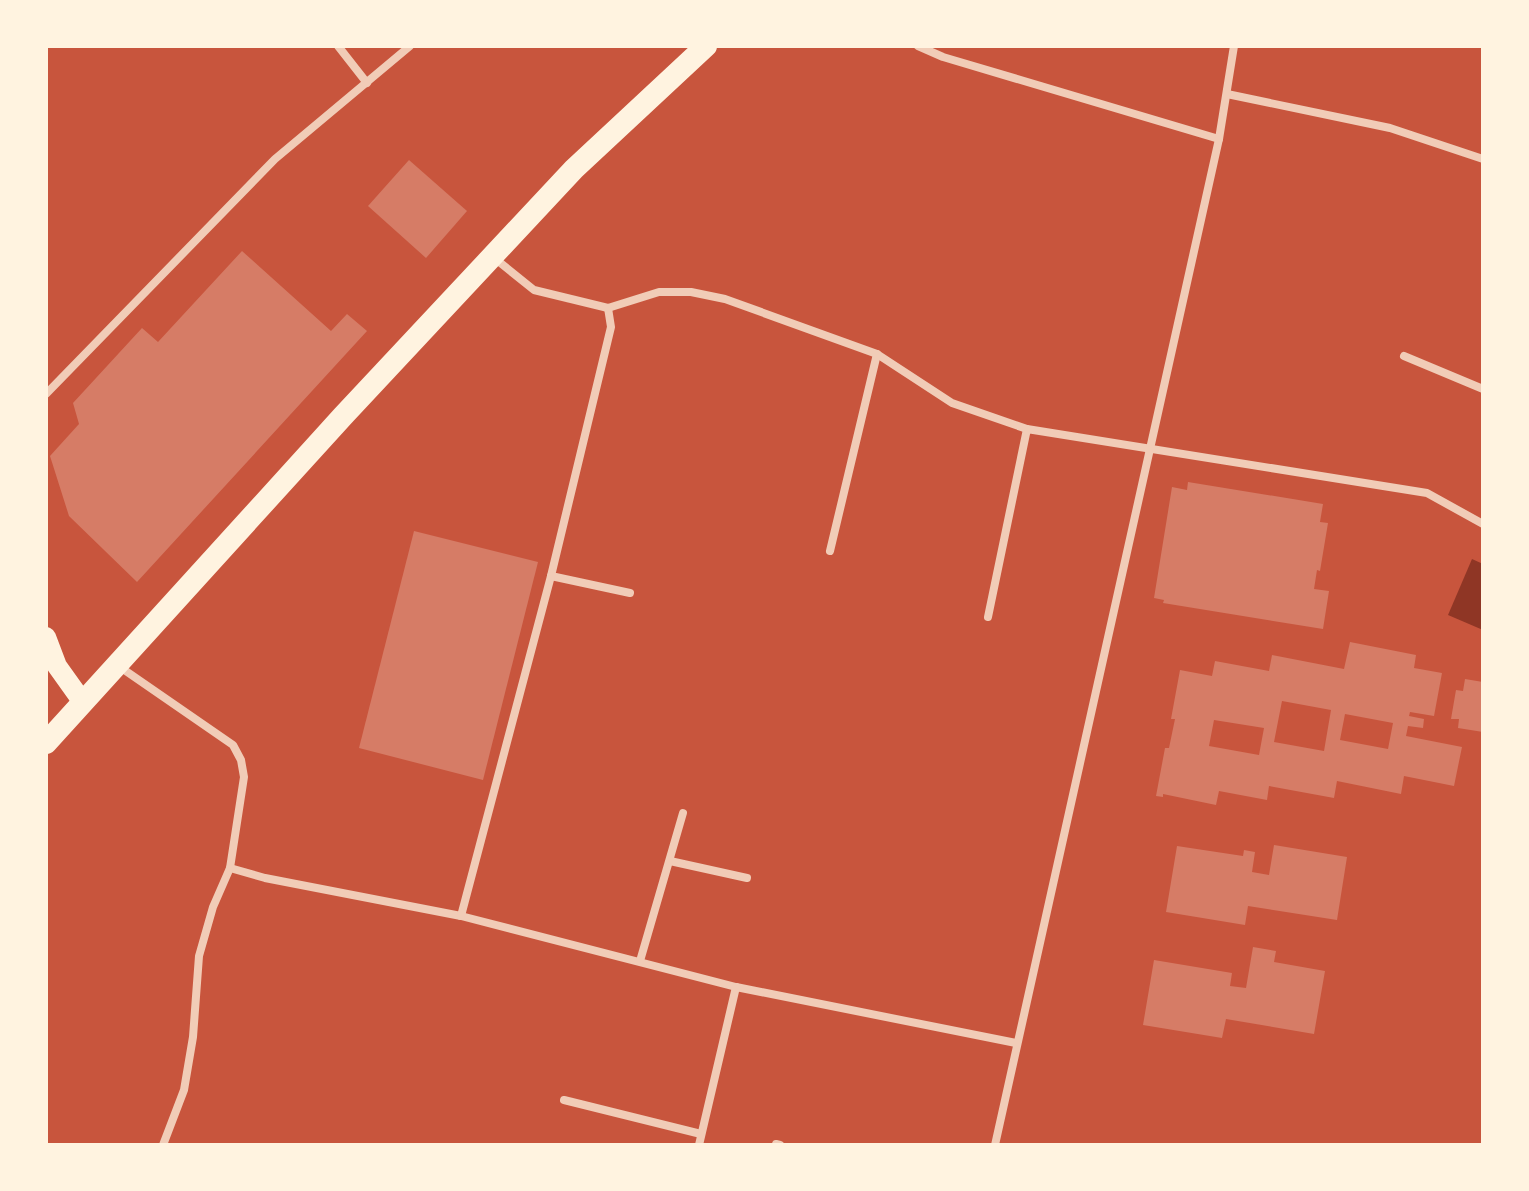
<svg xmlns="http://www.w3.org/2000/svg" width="1529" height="1191" font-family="Merriweather,serif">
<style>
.water{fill:#8f3625}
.building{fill:#d67c66;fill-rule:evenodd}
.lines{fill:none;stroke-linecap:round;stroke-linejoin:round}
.minor{stroke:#f1ccb7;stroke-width:8}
.primary{stroke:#fff3e0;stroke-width:20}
.trunk{stroke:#fff3e0;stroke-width:22}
</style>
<rect width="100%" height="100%" fill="#c8553d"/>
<polygon class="water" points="1472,559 1483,564 1483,630 1448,615"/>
<g class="building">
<polygon points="409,160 467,211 426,258 368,206"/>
<polygon points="242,251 331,331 347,314 367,331 137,582 69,516 50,456 79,424 73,403 142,328 158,342"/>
<polygon points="1188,482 1323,504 1320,522 1328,523 1320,571 1317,570 1314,589 1329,591 1323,629 1163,603 1164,600 1154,598 1172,487 1187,490"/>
<polygon points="414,531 538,562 483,780 359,748"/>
<path d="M1350 642 1416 655 1414 668 1442 673 1434 716 1410 712 1409 716 1424 719 1423 728 1408 726 1406 736 1462 747 1454 786 1404 776 1401 794 1337 781 1334 798 1269 786 1267 800 1219 791 1216 805 1163 794V797L1156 796 1165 748H1169L1175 719H1171L1180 670 1212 676 1215 661 1269 671 1272 655 1344 669ZM1282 701 1331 710 1324 751 1274 742ZM1345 714 1393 723 1388 749 1340 740ZM1214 720 1264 728 1259 755 1209 746Z"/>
<polygon points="1465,679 1483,682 1483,732 1458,728 1459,719 1451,719 1456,690 1463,691"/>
<polygon points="1274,845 1347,857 1337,920 1248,906 1245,925 1166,912 1177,846 1243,856 1244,850 1255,852 1252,872 1269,875"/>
<polygon points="1253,947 1276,951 1274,962 1325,971 1314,1034 1226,1019 1222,1038 1143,1025 1154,960 1232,973 1230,986 1246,988"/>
</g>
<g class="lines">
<g class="minor">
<polyline points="338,46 367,83"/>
<polyline points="918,46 943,57 1219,139"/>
<polyline points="1227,94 1390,128 1483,159"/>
<polyline points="493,257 534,290 608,308 659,292 691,292 725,299 877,354 952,403 1027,429"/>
<polyline points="608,308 611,327 551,576 630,593"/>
<polyline points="1404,356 1483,389"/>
<polyline points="46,394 275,159 410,46"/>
<polyline points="830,551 877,354"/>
<polyline points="988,617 1027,429 1427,493 1483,524"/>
<polyline points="120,667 233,745 241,760 244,777 230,868 213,907 199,956 193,1037 184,1090 163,1145"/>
<polyline points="670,861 747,878"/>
<polyline points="230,868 265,878 461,916 736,987 1016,1043"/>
<polyline points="461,916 551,576"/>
<polyline points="640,961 683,813"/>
<polyline points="564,1100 701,1134"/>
<polyline points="776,1144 780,1145"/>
<polyline points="699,1145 736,987"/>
<polyline points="995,1145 1219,139 1234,46"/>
</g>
<polyline class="primary" points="46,637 57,666 82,701"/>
<polyline class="trunk" points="46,743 343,416 574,169 706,46"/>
</g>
<rect width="1529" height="1191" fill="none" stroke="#fff3e0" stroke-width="96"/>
</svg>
